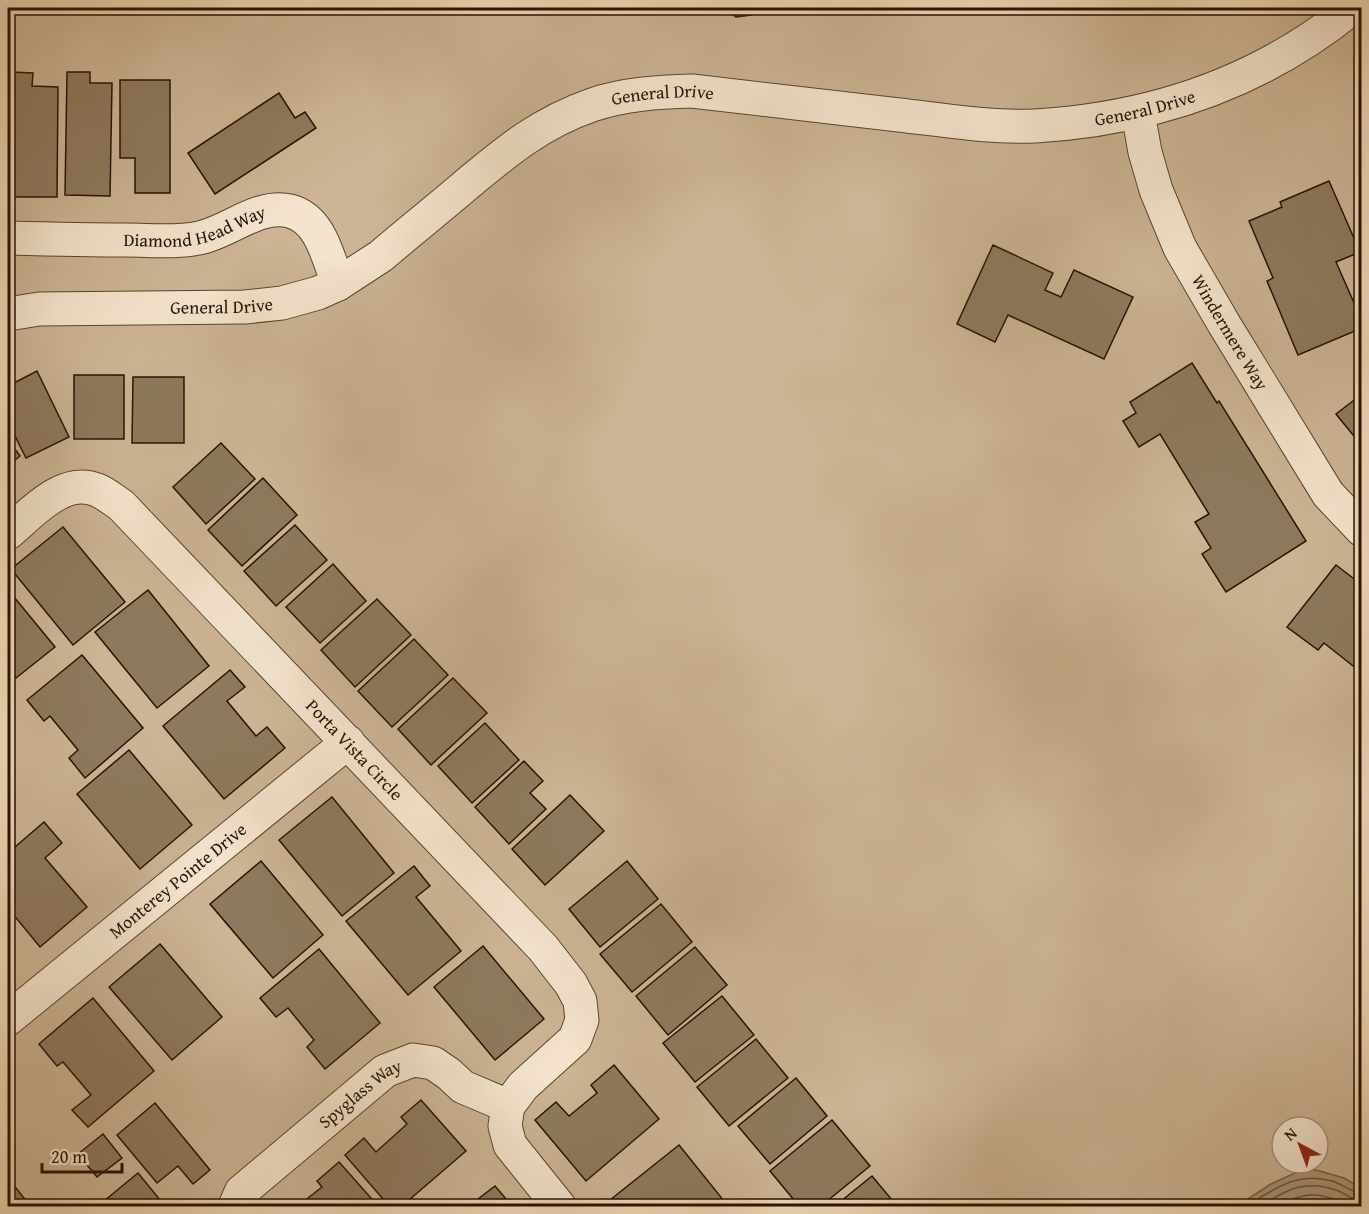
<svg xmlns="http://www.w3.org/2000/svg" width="1369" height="1214" font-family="'Gentium Book Plus',serif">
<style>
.green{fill:#ccb494;stroke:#78644c;stroke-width:1.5;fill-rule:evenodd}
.water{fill:#aa9476;stroke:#756148;stroke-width:1.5}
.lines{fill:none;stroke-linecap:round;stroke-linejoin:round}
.shore{stroke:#68543c;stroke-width:1.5}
.building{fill:#8e795e;stroke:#251503;stroke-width:1.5}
.minor-casing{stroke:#57452f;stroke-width:35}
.minor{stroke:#f4e4cd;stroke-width:33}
.labels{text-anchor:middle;stroke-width:5;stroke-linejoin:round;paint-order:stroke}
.street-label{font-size:18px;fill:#251503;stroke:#f4e4cd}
</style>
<rect width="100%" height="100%" fill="#eed5b2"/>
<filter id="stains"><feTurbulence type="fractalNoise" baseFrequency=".00333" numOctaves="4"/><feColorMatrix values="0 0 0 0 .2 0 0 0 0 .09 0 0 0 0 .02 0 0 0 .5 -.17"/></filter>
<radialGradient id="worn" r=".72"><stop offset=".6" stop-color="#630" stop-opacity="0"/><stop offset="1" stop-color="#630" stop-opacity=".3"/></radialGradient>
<path class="green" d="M8 8H1361V1206H8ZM1282 1127H1318V1163H1282Z"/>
<polygon class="water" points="1316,1170 1344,1178 1361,1188 1361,1206 1237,1206 1271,1184 1295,1173"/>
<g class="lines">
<g class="shore">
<path d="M1246 1206C1275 1189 1296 1171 1332 1181 1342 1184 1351 1192 1362 1193"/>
<path d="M1260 1206C1287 1190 1304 1179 1336 1190 1345 1193 1351 1200 1362 1201"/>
<path d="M1278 1206C1305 1191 1321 1191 1348 1206"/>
</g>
</g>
<g class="building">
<polygon points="725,8 756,8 751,15 736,17"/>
<polygon points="11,72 33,73 32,86 58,87 57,197 10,197"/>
<polygon points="67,72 90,72 90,83 112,83 110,196 65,195"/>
<polygon points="120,80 170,80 170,193 135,193 135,158 120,158"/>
<polygon points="279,93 295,118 305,112 316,128 215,194 188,153"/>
<polygon points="1329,181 1360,252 1336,262 1362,321 1362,328 1298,355 1267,281 1273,278 1249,221 1282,207 1280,202"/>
<polygon points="993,245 1053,273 1045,290 1061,297 1074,270 1133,297 1104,359 1008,315 995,342 957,324"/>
<polygon points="1192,363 1217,403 1219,401 1306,541 1226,592 1202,554 1211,548 1195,522 1209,514 1160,434 1139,447 1123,421 1136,413 1130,402"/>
<polygon points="37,371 69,437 26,458 8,422 8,386"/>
<rect x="74" y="375" width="50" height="64"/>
<polygon points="133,377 184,377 184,443 132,443"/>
<polygon points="1362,394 1362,446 1336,414"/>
<polygon points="8,440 20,456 8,466"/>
<polygon points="221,443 255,479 206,524 173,487"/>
<polygon points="263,478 297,515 242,566 208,530"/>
<polygon points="295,525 327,560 276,606 244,571"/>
<polygon points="63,527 125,602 73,645 11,569"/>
<polygon points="333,564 366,601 320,643 286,607"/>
<polygon points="1336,565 1362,585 1362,673 1324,643 1318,650 1287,627"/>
<polygon points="148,590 209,666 157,708 95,632"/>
<polygon points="14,597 55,647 16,678 8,667 8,602"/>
<polygon points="377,599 411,635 355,687 321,650"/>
<polygon points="414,639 448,675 392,727 358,691"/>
<polygon points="82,655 143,728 85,778 69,758 78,750 50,716 44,721 27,700"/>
<polygon points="230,670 245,687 227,701 256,736 267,727 285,748 224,799 163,726"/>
<polygon points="453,678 487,713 431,765 398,729"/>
<polygon points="485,723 519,760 472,803 438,766"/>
<polygon points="129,750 192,825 140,869 77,794"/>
<polygon points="524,761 543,781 530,793 546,809 509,844 475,807"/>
<polygon points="570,795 604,831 545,885 512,849"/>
<polygon points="332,797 394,873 342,916 279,840"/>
<polygon points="44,822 62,843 45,858 87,907 40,947 8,908 8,853"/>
<polygon points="261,861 323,935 273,978 210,904"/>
<polygon points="627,861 658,899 600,947 569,909"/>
<polygon points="414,866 430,886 416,897 461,951 408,995 346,921"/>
<polygon points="661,904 692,942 632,992 600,954"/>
<polygon points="160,944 222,1017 172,1060 109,987"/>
<polygon points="483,946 544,1019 495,1060 434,987"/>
<polygon points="695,947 727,985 668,1035 636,996"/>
<polygon points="319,949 380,1023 325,1069 307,1047 314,1040 288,1008 276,1017 260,998"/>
<polygon points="722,996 754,1035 695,1082 663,1043"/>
<polygon points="93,998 154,1071 88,1127 72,1110 91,1095 63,1062 57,1066 39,1044"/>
<polygon points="756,1039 788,1078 729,1126 697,1087"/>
<polygon points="614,1065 659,1119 586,1181 535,1120 556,1102 569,1116 597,1093 591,1085"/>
<polygon points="796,1078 827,1116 770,1164 738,1126"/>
<polygon points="421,1100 466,1151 402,1206 389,1206 345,1155 364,1138 376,1152 407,1124 401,1117"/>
<polygon points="155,1103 210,1170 193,1184 178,1166 157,1183 117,1135"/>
<polygon points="832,1120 870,1166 821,1206 799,1206 770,1171"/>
<polygon points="103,1134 122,1158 97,1177 78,1154"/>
<polygon points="679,1145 724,1201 716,1206 607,1206 605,1204"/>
<polygon points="339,1162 378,1206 298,1206 322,1187 317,1181"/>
<polygon points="138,1173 165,1206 98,1206"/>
<polygon points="872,1176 897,1206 835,1206"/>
<polygon points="8,1178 28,1203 24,1206 8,1206"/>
<polygon points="495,1186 512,1206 469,1206"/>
</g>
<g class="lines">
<g class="minor-casing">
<g id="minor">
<path id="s1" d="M1138 113 1145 152 1156 190 1180 248 1224 324 1328 494 1362 530"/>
<path id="s2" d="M8 238C47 239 87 240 126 240 150 240 176 243 199 238 229 232 259 203 290 211 321 219 328 258 338 284"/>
<path id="s3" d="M8 314 39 309 245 307 282 303 318 293 338 284 381 256C409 232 438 209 466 185 507 151 540 123 592 105 624 94 658 92 692 91 761 99 830 107 899 115 943 120 990 128 1035 126 1153 119 1260 83 1352 8"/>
<path id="s4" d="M8 533C31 514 63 476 97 490 105 493 113 500 121 505L543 948 571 984 580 1001 582 1020 575 1039 523 1086 508 1106 505 1126 510 1145 559 1206"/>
<path id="s5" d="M8 1019 348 742"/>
<path id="s6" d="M235 1206 241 1192 385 1071 413 1060 433 1063 449 1074 463 1087 508 1106"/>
</g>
</g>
<use href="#minor" class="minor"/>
</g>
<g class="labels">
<g class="street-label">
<text dy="6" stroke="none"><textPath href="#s3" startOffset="718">General Drive</textPath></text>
<text dy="6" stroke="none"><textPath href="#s3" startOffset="1204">General Drive</textPath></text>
<text dy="6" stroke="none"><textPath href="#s2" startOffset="189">Diamond Head Way</textPath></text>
<text dy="6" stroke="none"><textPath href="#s3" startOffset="214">General Drive</textPath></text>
<text dy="6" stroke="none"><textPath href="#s1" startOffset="240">Windermere Way</textPath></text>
<text dy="6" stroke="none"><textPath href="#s4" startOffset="471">Porta Vista Circle</textPath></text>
<text dy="6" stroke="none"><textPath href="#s5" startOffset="219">Monterey Pointe Drive</textPath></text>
<text dy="6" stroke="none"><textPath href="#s6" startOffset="170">Spyglass Way</textPath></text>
</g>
</g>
<rect width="1369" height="1214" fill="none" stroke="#eed5b2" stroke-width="30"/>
<rect x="9" y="9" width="1351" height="1196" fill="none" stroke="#251503" stroke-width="3"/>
<rect x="15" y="15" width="1339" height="1184" fill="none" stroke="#251503" stroke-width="1.5"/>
<g transform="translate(1300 1145) rotate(319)"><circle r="28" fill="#f4e4cd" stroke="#a1917c" stroke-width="1.5"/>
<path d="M0-4.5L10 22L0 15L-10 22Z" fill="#8f2418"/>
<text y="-9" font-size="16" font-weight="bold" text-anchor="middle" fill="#251503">N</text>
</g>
<path d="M42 1163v9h80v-9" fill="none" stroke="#251503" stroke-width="3"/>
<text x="51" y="1163" font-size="18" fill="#251503" stroke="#f4e4cd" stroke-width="4.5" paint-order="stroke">20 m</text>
<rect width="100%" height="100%" filter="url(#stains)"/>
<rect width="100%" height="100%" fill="url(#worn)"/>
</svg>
